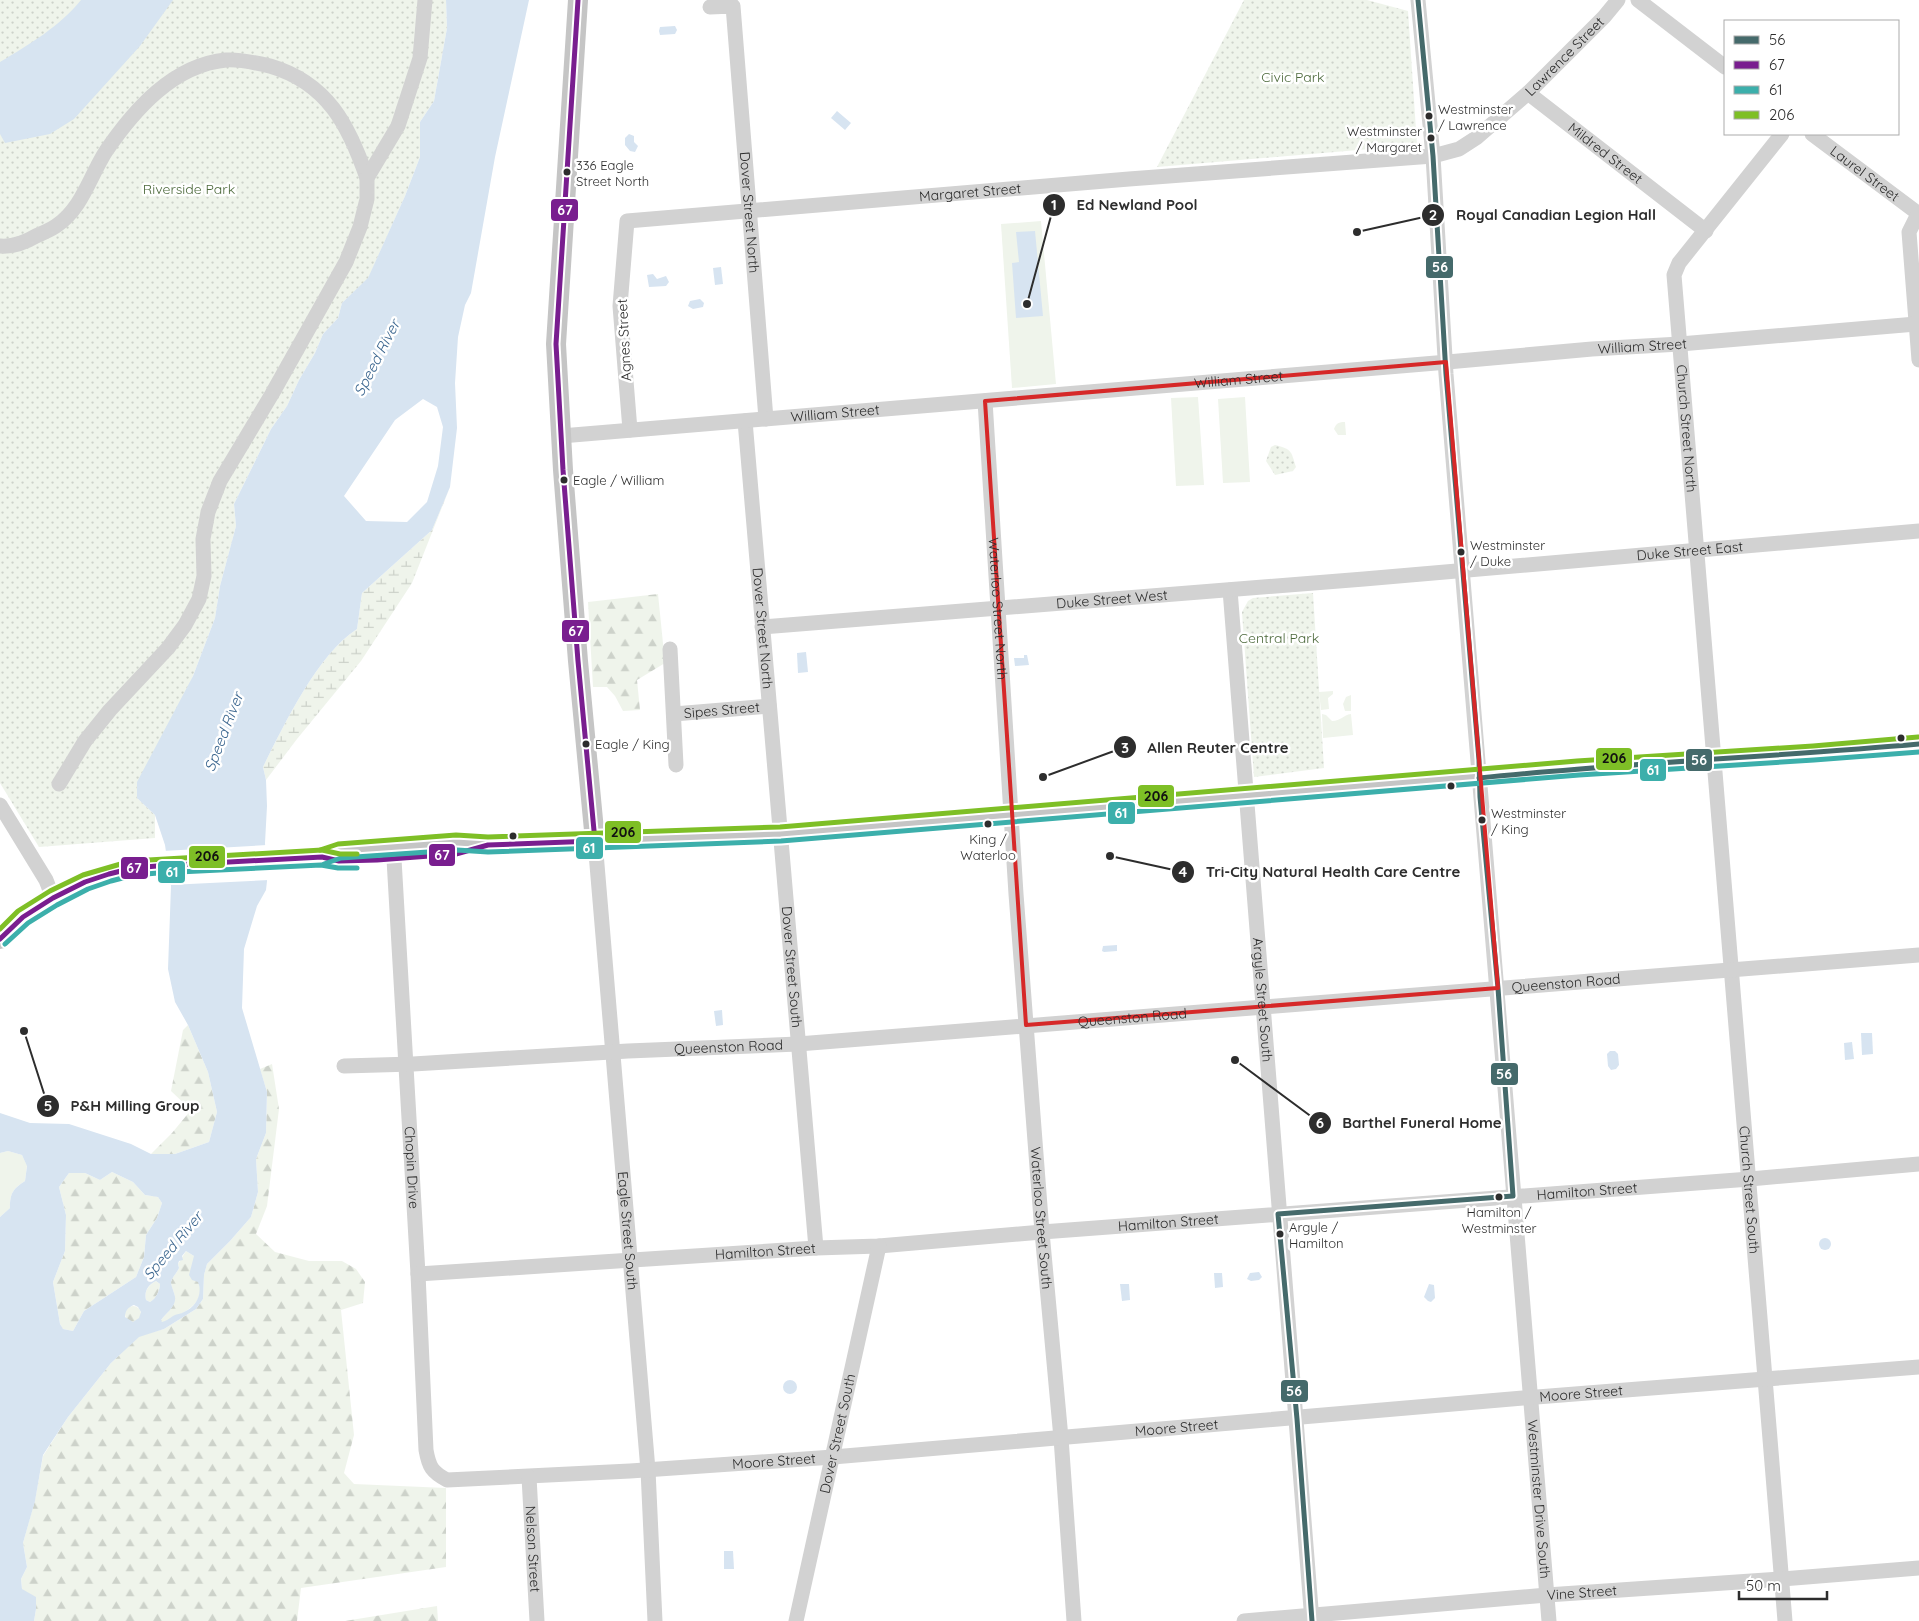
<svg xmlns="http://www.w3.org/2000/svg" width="1919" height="1621" font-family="Quicksand,sans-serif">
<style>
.green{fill:#eff4eb}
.forest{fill:url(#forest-firs)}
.wetland{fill:url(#wetland-marsh)}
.park{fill:url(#park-dots)}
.water{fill:#d7e4f1;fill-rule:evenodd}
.pier{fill:#fff}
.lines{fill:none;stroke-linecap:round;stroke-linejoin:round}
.minor{stroke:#d2d2d2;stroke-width:15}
.major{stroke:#c5c5c5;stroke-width:20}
.bus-1-casing{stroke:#fff;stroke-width:9}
.bus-2-casing{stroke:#fff;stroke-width:9}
.bus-3-casing{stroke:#fff;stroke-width:9}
.bus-4-casing{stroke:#fff;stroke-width:9}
.bus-1{stroke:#456a6b;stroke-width:5}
.bus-2{stroke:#791e8f;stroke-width:5}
.bus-3{stroke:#3cafab;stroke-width:5}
.bus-4{stroke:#7ebf26;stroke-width:5}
.marked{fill:none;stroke:#d62828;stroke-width:4;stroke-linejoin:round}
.bus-dot{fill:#2d2d2d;stroke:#fff;stroke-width:2}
.labels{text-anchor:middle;stroke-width:5;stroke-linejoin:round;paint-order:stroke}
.bus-label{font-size:13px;fill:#2d2d2d;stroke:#fff;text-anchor:start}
.street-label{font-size:14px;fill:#2d2d2d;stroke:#fff}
.park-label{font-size:14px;fill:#4c693b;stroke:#fff}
.water-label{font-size:15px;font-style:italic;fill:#3b668f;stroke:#fff}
.leader{fill:none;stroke:#2d2d2d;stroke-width:2}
.callout-dot{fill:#2d2d2d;stroke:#fff;stroke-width:2}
.mark-label{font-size:15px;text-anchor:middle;font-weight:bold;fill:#fff}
.callout-label{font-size:15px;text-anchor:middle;font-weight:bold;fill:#2d2d2d;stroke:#fff;stroke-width:5;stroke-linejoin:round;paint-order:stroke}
.line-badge{stroke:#fff;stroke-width:2}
.badge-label{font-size:14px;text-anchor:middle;font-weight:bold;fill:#fff}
.pale-badge-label{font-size:14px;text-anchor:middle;font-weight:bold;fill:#111}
</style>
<defs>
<pattern id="forest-firs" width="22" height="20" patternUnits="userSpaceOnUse" patternTransform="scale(1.25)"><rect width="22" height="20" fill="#eff4eb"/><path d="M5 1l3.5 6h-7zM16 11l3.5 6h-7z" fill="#cdd2ca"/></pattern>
<pattern id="wetland-marsh" width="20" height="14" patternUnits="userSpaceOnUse" patternTransform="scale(1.25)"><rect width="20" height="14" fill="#eff4eb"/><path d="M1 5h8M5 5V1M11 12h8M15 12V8" fill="none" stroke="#cdd2ca"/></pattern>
<pattern id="park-dots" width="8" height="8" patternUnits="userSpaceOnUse" patternTransform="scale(1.25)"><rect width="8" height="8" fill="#eff4eb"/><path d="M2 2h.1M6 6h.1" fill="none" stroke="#cdd2ca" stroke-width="1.8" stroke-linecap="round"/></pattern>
</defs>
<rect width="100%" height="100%" fill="#fff"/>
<g class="green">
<polygon points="1041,221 1056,384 1012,388 1001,224"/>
<polygon points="1198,397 1204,485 1176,486 1171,398"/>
<polygon points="1245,397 1250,482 1223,483 1218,399"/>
<path d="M1345 422 1346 435H1338L1334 429C1336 423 1339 422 1345 422Z"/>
<polygon points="1333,691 1333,694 1328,698 1329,709 1321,710 1319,692"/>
<polygon points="1351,695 1351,711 1345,711 1343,704 1346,697"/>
<path d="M1322 714 1326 715 1332 721C1341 721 1343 715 1351 714L1353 735 1323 738Z"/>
<path d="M8 1151 22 1155 27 1165 25 1181C13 1189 10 1193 10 1208L0 1217V1153Z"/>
</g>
<g class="forest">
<polygon points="658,594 665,663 637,680 640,710 623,711 615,696 607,687 593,687 588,602"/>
<polygon points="188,1025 208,1072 217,1112 209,1142 175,1154 151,1154 172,1133 191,1110 171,1091 183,1030"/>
<polygon points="272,1064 279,1109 267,1206 256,1234 275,1252 309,1261 342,1261 356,1269 365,1282 363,1303 341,1310 354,1435 344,1473 354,1484 446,1488 446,1567 301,1588 297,1621 34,1621 36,1609 22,1589 21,1579 27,1567 23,1543 35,1500 43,1456 68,1417 111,1363 139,1336 164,1329 196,1309 203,1299 204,1275 207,1264 230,1241 251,1217 258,1192 256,1159 266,1133 267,1092 260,1069"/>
<polygon points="112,1172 133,1182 145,1195 158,1197 162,1203 157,1218 146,1235 144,1257 136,1277 84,1311 73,1331 63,1329 60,1324 53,1282 65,1251 66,1215 59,1187 69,1173 85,1173 100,1180"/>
<path d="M186 1251 194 1256C196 1267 198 1277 200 1288 203 1307 175 1317 162 1323L161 1320C167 1312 178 1305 174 1293 173 1289 171 1287 171 1282 172 1277 177 1273 179 1268L178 1264Z"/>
<path d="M156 1281 160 1284C160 1290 156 1299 150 1302L146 1300C144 1291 148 1285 156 1281Z"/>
<circle cx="133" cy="1314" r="8"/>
<polygon points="437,1606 438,1621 345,1621"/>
</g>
<path class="wetland" d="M450 487 412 583 361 661 297 739 266 780 263 767C284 725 317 655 357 629L362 593 432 530Z"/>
<g class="park">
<polygon points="0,0 446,0 447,28 434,101 420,122 420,157 405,196 368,279 342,303 338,318 323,334 315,353 299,380 287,406 271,429 234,504 236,526 220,586 215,618 193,676 137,798 155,815 155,838 39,847 0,783"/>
<polygon points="1244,0 1367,0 1408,11 1417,145 1157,167"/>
<path d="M1275 445C1292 449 1291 451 1296 467L1293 471 1275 475 1266 461 1271 447Z"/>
<polygon points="1313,593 1324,768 1254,777 1242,612 1248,601 1253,598"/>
</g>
<g class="water">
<path d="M81 0H173L140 46 74 119 50 134 5 143 0 134V62C30 44 59 27 81 0Z"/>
<path d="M446 0H529L495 157 471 293 465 305 458 337 455 383 457 428 450 487 432 530 362 593 357 629C317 655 284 725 263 767L266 780 267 806 265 843 267 881 266 890 257 906 244 949 242 1008 267 1092 266 1133 256 1159 258 1192 251 1217 230 1241 207 1264 204 1275 203 1299 196 1309 164 1329 139 1337 111 1363 68 1417 43 1455 35 1501 23 1543 27 1567 21 1579 22 1589 36 1597V1609L34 1621H0V1217L10 1208C10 1193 13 1189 25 1181L27 1166 22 1155 8 1151 0 1153V1113L30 1123 69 1124 131 1144 151 1154H175L209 1142 217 1112 208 1072 188 1025 175 1002 168 969 171 886 165 845 155 815 137 798V782L193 676 215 618 220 586 236 526 234 504 271 429 287 406 299 380 315 353 323 334 338 318 342 303 368 278 405 196 420 157V122L434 101 447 28ZM423 399 437 407 443 427 438 466 427 502 407 522 366 521 344 496 395 420ZM112 1172 133 1182 145 1195 158 1197 162 1203 157 1218 146 1235 144 1257 136 1277 84 1311 73 1331 63 1329 60 1324 53 1282 65 1251 66 1215 59 1187 69 1173H85L100 1180ZM186 1251 194 1256 189 1275 192 1280 198 1282C203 1294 196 1307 184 1312 181 1314 176 1314 173 1316 169 1319 166 1321 162 1322L161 1320C167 1312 179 1305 174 1293 173 1289 171 1286 171 1282 172 1277 177 1273 179 1268L178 1264 179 1261 183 1260 182 1256ZM156 1281 160 1284C160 1290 156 1299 150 1302L146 1300C144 1291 148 1285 156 1281ZM134 1305 138 1307 141 1312 139 1318 133 1322 125 1317C125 1311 128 1307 134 1305Z"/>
<polygon points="675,26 677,30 675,34 660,35 659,31 660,27"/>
<polygon points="837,111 851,123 845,130 831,118"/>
<polygon points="629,134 634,136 634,142 638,146 635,152 630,151 625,145 625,138"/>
<polygon points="1035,231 1043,316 1016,318 1012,263 1019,262 1016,232"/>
<polygon points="721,267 723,284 715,285 713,268"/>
<polygon points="653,274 657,279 666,276 669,282 666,286 649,287 647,275"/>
<polygon points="700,299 704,303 703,307 693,309 688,306 690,301"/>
<polygon points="806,652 808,672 798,673 797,653"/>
<polygon points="1024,655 1027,655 1029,665 1015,666 1014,658 1024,658"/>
<polygon points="1117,945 1117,951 1104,952 1102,951 1103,946"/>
<polygon points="722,1010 723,1025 716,1026 714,1011"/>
<polygon points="1861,1033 1872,1033 1873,1054 1862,1055"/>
<polygon points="1852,1042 1854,1059 1845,1060 1844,1043"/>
<polygon points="1610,1051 1615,1051 1618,1054 1619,1065 1616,1069 1611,1070 1608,1066 1607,1054"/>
<circle cx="1825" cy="1244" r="6"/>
<polygon points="1259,1272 1262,1277 1259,1280 1251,1281 1247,1279 1250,1273"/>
<polygon points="1214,1273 1222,1273 1223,1287 1215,1288"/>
<polygon points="1120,1284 1129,1284 1130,1300 1122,1301"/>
<polygon points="1429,1284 1434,1285 1435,1298 1431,1302 1428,1301 1424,1297"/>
<circle cx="790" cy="1387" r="7"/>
<polygon points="724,1551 733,1551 734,1569 724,1569"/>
</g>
<polygon class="pier" points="267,845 269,880 169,885 163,851"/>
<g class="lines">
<g class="minor">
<path id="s1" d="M1418 0 1433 156 1446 374 1549 1621"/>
<polyline points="1638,0 1725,67"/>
<path id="s2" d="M710 7 733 6 766 419"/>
<path id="s3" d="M1528 93 1706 231"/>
<path id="s4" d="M1782 134 1679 263 1674 275 1785 1621"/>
<path id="s5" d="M1812 134 1919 214"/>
<polyline points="1918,214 1909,232 1919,360"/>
<path d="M0 246C12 247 26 242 36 236 43 233 50 230 56 226 82 209 90 176 106 151 134 110 173 65 226 60 240 59 257 63 270 66 328 83 349 126 367 178"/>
<path id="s6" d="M985 401 1016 894 1042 1232 1061 1438 1074 1621"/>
<path id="s7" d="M745 421 816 1248"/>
<path id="s8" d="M630 430 620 306 627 221 1129 179 1433 156 1459 149 1476 138 1528 93 1604 17 1618 0"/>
<path id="s9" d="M561 436 1436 363 1592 349 1680 344 1916 324"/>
<path id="s10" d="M1230 590 1312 1621"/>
<path id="s11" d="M762 627 1364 579 1919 531"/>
<polyline points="670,649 676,765"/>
<path id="s12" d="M674 714 769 706"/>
<polyline points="59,784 85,741 110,710 168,648 185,625 199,599 204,576 203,539 208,512 220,481 272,394 346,262 360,227 367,199 367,178 398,126 420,58 425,0"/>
<polyline points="0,805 46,880 53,898"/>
<path id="s13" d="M595 841 648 1470 655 1621"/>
<path id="s14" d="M394 859 418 1274 426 1450C429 1467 432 1472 447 1480L630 1471 833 1457 1523 1398 1919 1367"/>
<path id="s15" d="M344 1066 413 1064 628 1051 798 1044 1919 955"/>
<path id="s16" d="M418 1274 816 1248 879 1246 1042 1232 1750 1179 1919 1164"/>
<path id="s17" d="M529 1477 537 1621"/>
<path id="s18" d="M796 1621 879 1246"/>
<path id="s19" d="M1244 1621 1547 1595 1782 1579 1919 1568"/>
</g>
<g class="major">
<polyline points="578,0 556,344 563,470 578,661 595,841"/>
<polyline points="322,857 339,851 457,842 488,845 780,834 1578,768 1814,753 1919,744"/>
<path d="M0 939C42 895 97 872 157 866L322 857 335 860"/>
</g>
<g class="bus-1-casing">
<g id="bus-1">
<path d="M1479 778C1625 763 1772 757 1919 744"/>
<polyline points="1312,1621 1297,1419 1278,1214 1513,1196 1498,988 1480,797 1479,760 1446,374 1433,156 1418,0"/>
</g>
</g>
<g class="bus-2-casing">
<g id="bus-2">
<polyline points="578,0 556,344 563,470 578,661 595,841"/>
<polyline points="0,939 23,917 53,898 85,882 109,874 133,868 157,866 322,857 339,861 377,860 456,854 488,845 595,841"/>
</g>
</g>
<g class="bus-3-casing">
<g id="bus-3">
<polyline points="324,864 341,858 457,850 488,852 781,841 1579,775 1814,760 1919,752"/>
<polyline points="5,944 28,923 57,905 88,889 111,881 134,875 158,873 321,865 338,868 357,868"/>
</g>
</g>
<g class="bus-4-casing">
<g id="bus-4">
<polyline points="320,850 338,844 456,835 488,837 780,827 1577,761 1813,746 1918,737"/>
<polyline points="0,929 18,911 50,891 83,875 131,861 322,850 340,854 357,854"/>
</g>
</g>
<use href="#bus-1" class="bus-1"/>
<use href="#bus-2" class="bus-2"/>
<use href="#bus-3" class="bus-3"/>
<use href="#bus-4" class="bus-4"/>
</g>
<path class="marked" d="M1446 362 1498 988 1026 1025 985 401Z"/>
<g class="bus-dot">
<circle cx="1429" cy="116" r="4.5"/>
<circle cx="1431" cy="138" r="4.5"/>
<circle cx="567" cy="172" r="4.5"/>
<circle cx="564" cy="480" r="4.5"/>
<circle cx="1461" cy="552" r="4.5"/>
<circle cx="1901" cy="738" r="4.5"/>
<circle cx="586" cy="744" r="4.5"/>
<circle cx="1451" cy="786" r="4.5"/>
<circle cx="1482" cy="820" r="4.5"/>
<circle cx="988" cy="824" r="4.5"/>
<circle cx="513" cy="836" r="4.5"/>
<circle cx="1499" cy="1197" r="4.5"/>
<circle cx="1280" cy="1234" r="4.5"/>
</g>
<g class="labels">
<g class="bus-label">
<text x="1438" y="114">Westminster<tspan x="1438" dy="16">/ Lawrence</tspan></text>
<text x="1422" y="136" text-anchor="end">Westminster<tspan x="1422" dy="16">/ Margaret</tspan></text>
<text x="576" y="170">336 Eagle<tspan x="576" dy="16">Street North</tspan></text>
<text x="573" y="485">Eagle / William</text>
<text x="1470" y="550">Westminster<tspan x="1470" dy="16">/ Duke</tspan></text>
<text x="595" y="749">Eagle / King</text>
<text x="1491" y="818">Westminster<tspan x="1491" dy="16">/ King</tspan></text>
<text x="988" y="844" text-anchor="middle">King /<tspan x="988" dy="16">Waterloo</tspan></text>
<text x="1499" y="1217" text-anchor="middle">Hamilton /<tspan x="1499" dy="16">Westminster</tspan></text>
<text x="1289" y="1232">Argyle /<tspan x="1289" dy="16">Hamilton</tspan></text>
</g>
<g class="street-label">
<text dy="5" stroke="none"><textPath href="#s8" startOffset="1186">Lawrence Street</textPath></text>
<text dy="5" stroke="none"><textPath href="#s3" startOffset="98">Mildred Street</textPath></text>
<text dy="5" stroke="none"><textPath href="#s5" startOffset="66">Laurel Street</textPath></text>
<text dy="5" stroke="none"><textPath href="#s8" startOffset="554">Margaret Street</textPath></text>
<text dy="5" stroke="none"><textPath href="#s2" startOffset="230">Dover Street North</textPath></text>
<text transform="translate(624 340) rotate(-93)" y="5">Agnes Street</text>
<text dy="5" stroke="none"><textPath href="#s9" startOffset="1085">William Street</textPath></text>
<text dy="5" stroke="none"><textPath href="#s9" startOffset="680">William Street</textPath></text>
<text dy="5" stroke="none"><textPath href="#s9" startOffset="275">William Street</textPath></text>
<text dy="5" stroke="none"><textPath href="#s4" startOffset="332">Church Street North</textPath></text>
<text dy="5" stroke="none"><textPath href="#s11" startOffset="931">Duke Street East</textPath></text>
<text dy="5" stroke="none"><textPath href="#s11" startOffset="351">Duke Street West</textPath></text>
<text dy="5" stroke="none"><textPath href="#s6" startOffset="208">Waterloo Street North</textPath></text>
<text dy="5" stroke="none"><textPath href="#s7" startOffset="208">Dover Street North</textPath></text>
<text dy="5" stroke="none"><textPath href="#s12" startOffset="48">Sipes Street</textPath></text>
<text dy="5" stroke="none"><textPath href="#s7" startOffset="548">Dover Street South</textPath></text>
<text dy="5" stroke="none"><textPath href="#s15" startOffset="1225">Queenston Road</textPath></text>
<text dy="5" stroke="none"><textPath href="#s10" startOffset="411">Argyle Street South</textPath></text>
<text dy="5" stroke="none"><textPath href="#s15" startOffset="790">Queenston Road</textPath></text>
<text dy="5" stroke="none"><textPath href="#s15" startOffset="385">Queenston Road</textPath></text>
<text dy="5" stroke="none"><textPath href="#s14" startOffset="309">Chopin Drive</textPath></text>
<text dy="5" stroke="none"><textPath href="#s4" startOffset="1096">Church Street South</textPath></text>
<text dy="5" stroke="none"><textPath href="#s16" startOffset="1172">Hamilton Street</textPath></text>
<text dy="5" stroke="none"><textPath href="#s6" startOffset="819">Waterloo Street South</textPath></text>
<text dy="5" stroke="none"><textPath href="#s16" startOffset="752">Hamilton Street</textPath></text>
<text dy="5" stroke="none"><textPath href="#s13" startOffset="391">Eagle Street South</textPath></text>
<text dy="5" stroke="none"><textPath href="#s16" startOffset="348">Hamilton Street</textPath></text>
<text dy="5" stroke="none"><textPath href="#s14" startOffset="1768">Moore Street</textPath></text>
<text dy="5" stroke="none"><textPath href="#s14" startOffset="1362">Moore Street</textPath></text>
<text dy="5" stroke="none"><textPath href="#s18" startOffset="192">Dover Street South</textPath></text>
<text dy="5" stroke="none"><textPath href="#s14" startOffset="958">Moore Street</textPath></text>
<text dy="5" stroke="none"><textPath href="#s1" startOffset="1504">Westminster Drive South</textPath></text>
<text dy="5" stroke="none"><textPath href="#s17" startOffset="72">Nelson Street</textPath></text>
<text dy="5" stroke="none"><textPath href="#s19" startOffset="339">Vine Street</textPath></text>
</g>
<g class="park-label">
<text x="1293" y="82">Civic Park</text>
<text x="189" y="194">Riverside Park</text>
<text x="1279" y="643">Central Park</text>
</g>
<g class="water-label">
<text transform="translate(377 358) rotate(-63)" y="5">Speed River</text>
<text transform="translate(224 732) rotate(-69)" y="5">Speed River</text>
<text transform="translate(173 1246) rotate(-50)" y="5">Speed River</text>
</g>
</g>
<path class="leader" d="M1027 304L1054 205M1357 232L1433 215M1043 777L1125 747M1110 856L1183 872M24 1031L48 1106M1235 1060L1320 1123"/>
<g class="callout-dot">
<circle cx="1027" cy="304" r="5"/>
<circle cx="1357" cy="232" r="5"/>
<circle cx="1043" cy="777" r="5"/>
<circle cx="1110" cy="856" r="5"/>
<circle cx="24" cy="1031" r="5"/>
<circle cx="1235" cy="1060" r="5"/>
<circle cx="1054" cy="205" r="12"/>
<circle cx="1433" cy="215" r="12"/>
<circle cx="1125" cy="747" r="12"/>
<circle cx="1183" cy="872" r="12"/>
<circle cx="48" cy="1106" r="12"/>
<circle cx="1320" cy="1123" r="12"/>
</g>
<g class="mark-label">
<text x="1054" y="210">1</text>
<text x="1433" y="220">2</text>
<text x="1125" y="753">3</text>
<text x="1183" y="877">4</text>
<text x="48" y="1111">5</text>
<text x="1320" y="1128">6</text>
</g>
<g class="callout-label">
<text x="1137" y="210">Ed Newland Pool</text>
<text x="1556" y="220">Royal Canadian Legion Hall</text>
<text x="1218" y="753">Allen Reuter Centre</text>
<text x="1333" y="877">Tri-City Natural Health Care Centre</text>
<text x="135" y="1111">P&amp;H Milling Group</text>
<text x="1422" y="1128">Barthel Funeral Home</text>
</g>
<g class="line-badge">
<rect x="550" y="198" width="29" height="24" rx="5" fill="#791e8f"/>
<rect x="1425" y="255" width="29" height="24" rx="5" fill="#456a6b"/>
<rect x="561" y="619" width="29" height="24" rx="5" fill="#791e8f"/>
<rect x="1595" y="747" width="38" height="24" rx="5" fill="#7ebf26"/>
<rect x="1685" y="748" width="28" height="24" rx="5" fill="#456a6b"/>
<rect x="1639" y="758" width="28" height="24" rx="5" fill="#3cafab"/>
<rect x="1137" y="784" width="38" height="24" rx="5" fill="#7ebf26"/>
<rect x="1107" y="801" width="29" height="24" rx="5" fill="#3cafab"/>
<rect x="604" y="820" width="38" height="24" rx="5" fill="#7ebf26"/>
<rect x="575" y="836" width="29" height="24" rx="5" fill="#3cafab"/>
<rect x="428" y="843" width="28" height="24" rx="5" fill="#791e8f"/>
<rect x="188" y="845" width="38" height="24" rx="5" fill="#7ebf26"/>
<rect x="120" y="856" width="29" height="24" rx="5" fill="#791e8f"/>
<rect x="157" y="860" width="29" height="24" rx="5" fill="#3cafab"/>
<rect x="1490" y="1062" width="29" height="24" rx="5" fill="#456a6b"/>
<rect x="1280" y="1379" width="29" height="24" rx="5" fill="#456a6b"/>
</g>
<g class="badge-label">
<text x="565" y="215">67</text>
<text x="1440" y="272">56</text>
<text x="576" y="636">67</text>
<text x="1699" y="765">56</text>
<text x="1653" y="775">61</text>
<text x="1121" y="818">61</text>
<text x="589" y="853">61</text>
<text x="442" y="860">67</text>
<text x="134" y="873">67</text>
<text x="172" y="877">61</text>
<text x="1504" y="1079">56</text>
<text x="1294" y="1396">56</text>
</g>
<g class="pale-badge-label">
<text x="1614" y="763">206</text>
<text x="1156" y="801">206</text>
<text x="623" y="837">206</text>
<text x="207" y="861">206</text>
</g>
<rect x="1724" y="20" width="175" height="115" fill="#ffffff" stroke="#ababab"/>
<rect x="1734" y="36" width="25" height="8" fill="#456a6b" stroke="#ababab"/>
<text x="1769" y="45" font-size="15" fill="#2d2d2d">56</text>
<rect x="1734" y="61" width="25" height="8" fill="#791e8f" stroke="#ababab"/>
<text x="1769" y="70" font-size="15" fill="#2d2d2d">67</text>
<rect x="1734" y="86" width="25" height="8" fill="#3cafab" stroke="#ababab"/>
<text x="1769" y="95" font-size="15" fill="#2d2d2d">61</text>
<rect x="1734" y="111" width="25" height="8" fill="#7ebf26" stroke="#ababab"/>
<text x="1769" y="120" font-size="15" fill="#2d2d2d">206</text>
<path d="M1739 1591v8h88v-8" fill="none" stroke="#2d2d2d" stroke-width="2.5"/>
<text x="1746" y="1591" font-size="15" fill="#2d2d2d" stroke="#ffffff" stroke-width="4" paint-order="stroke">50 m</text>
</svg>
